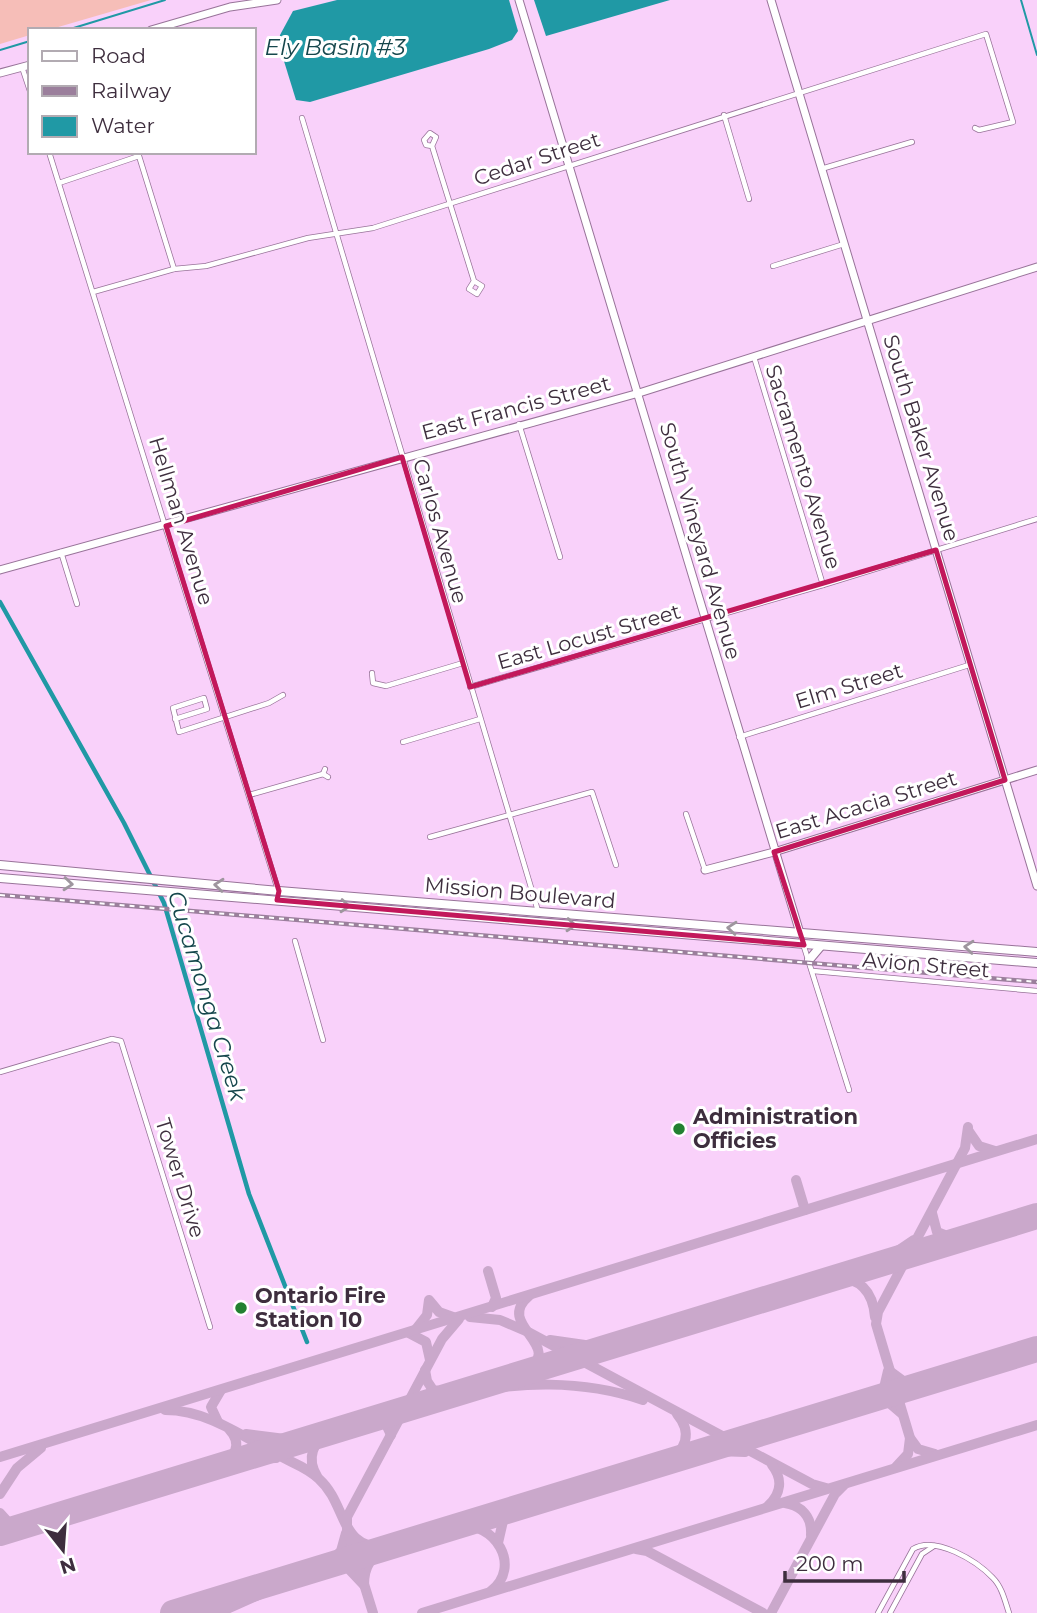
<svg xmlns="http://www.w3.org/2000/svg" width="1037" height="1613" font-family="Montserrat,sans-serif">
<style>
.green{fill:#f6beb8}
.water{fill:#2099a5}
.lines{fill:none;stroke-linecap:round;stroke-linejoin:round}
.stream{stroke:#2099a5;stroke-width:2}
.canal{stroke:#2099a5;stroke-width:4.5}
.taxiway{stroke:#caa8cb;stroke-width:10}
.runway{stroke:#caa8cb;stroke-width:26}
.street-casing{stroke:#987399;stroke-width:6}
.secondary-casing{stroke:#987399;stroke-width:9}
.primary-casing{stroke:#987399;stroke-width:10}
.street{stroke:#fff;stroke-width:4.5}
.secondary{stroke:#fff;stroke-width:7}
.primary{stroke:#fff;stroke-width:8}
.rail-casing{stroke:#9b7f9c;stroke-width:4.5}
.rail{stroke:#fff;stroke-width:2;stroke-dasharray:5;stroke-linecap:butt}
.oneway{stroke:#9e969e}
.marked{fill:none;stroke:#c2185b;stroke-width:5;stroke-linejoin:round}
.poi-dot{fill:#228031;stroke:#fff;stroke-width:2.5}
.labels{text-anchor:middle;stroke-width:6;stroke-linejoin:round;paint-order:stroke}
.street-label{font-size:21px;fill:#3e2e3e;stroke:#fff}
.poi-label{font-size:21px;font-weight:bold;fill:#3e2e3e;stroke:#fff;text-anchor:start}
.water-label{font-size:23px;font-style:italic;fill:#16474d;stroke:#fff}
</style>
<rect width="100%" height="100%" fill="#f9d1fa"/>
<polygon class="green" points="0,0 151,0 48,30 30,30 30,35 0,44"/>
<g class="water">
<polygon points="337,0 509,0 518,31 512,40 489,49 310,102 296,100 279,45 280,35 293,11"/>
<polygon points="534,0 670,0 546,36"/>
</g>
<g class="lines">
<g class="stream">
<polyline points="1021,0 1037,55"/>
<polyline points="67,30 165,0"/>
<polyline points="0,50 30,41"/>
</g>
<polyline class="canal" points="0,602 124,823 164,903 249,1194 307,1342"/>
<g class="taxiway">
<polyline points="968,1130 979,1146 995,1151"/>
<polyline points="796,1180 805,1210"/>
<polyline points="932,1213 937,1232 957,1240"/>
<polyline points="877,1265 914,1240"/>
<polyline points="488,1271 496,1298 492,1307"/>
<path d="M832 1278C860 1276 873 1292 875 1317"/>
<polyline points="470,1317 500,1320 528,1332 812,1484 826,1488"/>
<polyline points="416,1329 427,1315 429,1300 439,1312 453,1317"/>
<polyline points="409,1333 426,1342 430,1360"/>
<polyline points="550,1340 592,1346 629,1341"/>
<polyline points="425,1370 427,1381 433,1390 453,1394"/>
<polyline points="891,1372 906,1383 922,1384"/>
<path d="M523 1373C570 1346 493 1326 529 1296"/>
<path d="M455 1394C519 1382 581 1379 643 1400"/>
<polyline points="868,1400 884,1388 888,1371"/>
<polyline points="869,1400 887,1401 901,1413"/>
<path d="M165 1410C207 1410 242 1436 278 1455 292 1463 307 1467 319 1479 348 1505 338 1551 389 1547"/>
<polyline points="383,1416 407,1401"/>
<polyline points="367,1421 384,1420 391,1435"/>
<polyline points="218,1422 211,1407 221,1390"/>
<polyline points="246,1434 285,1439 323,1434"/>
<polyline points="726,1437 751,1436"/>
<polyline points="935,1454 918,1449 910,1438 876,1324 878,1312 965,1148 968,1127"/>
<polyline points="0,1457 1037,1139"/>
<polyline points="684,1457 717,1451 745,1452"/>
<polyline points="242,1459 276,1458"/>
<path d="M666 1462C686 1451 693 1433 677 1414"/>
<path d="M219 1466C235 1458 243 1444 229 1429"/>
<polyline points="896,1467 908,1454 910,1438"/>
<path d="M317 1476C306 1458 313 1441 330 1432"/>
<polyline points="0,1494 17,1468 41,1448"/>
<path d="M785 1503C803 1506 812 1518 811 1535"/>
<path d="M768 1506C781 1494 783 1479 772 1465"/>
<polyline points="0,1513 9,1523 24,1526"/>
<path d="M457 1526C496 1521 522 1567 491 1591"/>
<polyline points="498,1543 503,1521 522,1506"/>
<polyline points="636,1549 647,1551 763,1613"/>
<path d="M325 1567 348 1568 364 1585C364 1566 371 1556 388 1548"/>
<polyline points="218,1613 330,1563 341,1551 346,1533"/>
<polyline points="373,1613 347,1529 347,1517 442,1339 459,1319"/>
<polyline points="422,1613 1037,1425"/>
<polyline points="771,1613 835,1494 844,1485"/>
</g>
<g class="runway">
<polyline points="0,1533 1037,1216"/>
<polyline points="173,1613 1037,1349"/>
</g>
<g class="street-casing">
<g id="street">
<polyline points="22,67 30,91"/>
<polyline points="724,115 749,199"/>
<polyline points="302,118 538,911"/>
<polyline points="432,146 426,145 424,140 430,133 436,137 432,146 474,281 482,286 477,294 469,289 474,281"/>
<polyline points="49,152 278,890"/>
<polyline points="821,169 912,142"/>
<polyline points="59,183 139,156 174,269"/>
<polyline points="773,266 844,244"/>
<polyline points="93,292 174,269 206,266 308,238 373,228 986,34 1013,122 979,130 975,128"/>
<polyline points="754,357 823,585"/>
<polyline points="519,424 560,557"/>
<polyline points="61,552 77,604"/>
<polyline points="372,673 373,683 386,686 463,663"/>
<polyline points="470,687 823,585 1037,519"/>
<polyline points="175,719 207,709 204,698 173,708 179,732 269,703 283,695"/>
<polyline points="739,737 969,665"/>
<polyline points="403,742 480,719"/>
<polyline points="325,769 323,774 328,777"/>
<polyline points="249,795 323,774"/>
<polyline points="686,814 705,870"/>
<polyline points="430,837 592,792 616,865"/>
<polyline points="800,934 849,1090"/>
<polyline points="295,941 323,1040"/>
<polyline points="813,971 1037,991"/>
<polyline points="0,1072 112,1039 121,1041 210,1327"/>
<path d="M878 1613 913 1549C935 1535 977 1561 993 1578 1002 1587 1005 1601 1009 1613"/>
<polyline points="890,1613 922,1554 934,1546"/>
</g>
</g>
<g class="secondary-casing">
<g id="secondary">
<polyline points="519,0 800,933"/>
<polyline points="771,0 1037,886"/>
<polyline points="151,30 230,7 277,0"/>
<polyline points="0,73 30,65"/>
<polyline points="0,570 639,393 1037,267"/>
<polyline points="705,870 774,852 1037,770"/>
</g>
</g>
<g class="primary-casing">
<g id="primary">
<polyline points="0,865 279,891 1037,952"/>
<polyline points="0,878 1037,963"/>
<polyline points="809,960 820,947"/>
</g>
</g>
<use href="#street" class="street"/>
<use href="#secondary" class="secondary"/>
<use href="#primary" class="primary"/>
<g class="rail-casing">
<polyline id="rail" points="0,895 1037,982"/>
</g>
<use href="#rail" class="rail"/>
</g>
<defs><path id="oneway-chevron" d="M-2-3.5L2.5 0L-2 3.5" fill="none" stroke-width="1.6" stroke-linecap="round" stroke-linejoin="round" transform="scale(1.75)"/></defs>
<g class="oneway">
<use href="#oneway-chevron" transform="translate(68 884) rotate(5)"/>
<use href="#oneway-chevron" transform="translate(219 885) rotate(-175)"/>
<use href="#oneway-chevron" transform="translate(345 906) rotate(5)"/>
<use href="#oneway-chevron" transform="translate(571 925) rotate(5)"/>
<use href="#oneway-chevron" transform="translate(732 928) rotate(-175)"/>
<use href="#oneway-chevron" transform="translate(969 947) rotate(-175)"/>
</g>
<path class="marked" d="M402 457 470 687 936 550 1005 780 774 852 804 945 277 900 279 891 166 526Z"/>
<g class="poi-dot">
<circle cx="679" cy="1129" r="7"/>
<circle cx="241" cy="1308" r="7"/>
</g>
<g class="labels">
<g class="street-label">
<text transform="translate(537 159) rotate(-18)" y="7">Cedar Street</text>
<text transform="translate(516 408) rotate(-15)" y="7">East Francis Street</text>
<text transform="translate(921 438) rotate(73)" y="7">South Baker Avenue</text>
<text transform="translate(803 467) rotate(73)" y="7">Sacramento Avenue</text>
<text transform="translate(181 521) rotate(73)" y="7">Hellman Avenue</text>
<text transform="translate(440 531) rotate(74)" y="7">Carlos Avenue</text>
<text transform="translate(700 541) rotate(74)" y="7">South Vineyard Avenue</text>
<text transform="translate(589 637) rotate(-16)" y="7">East Locust Street</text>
<text transform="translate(849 686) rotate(-17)" y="7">Elm Street</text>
<text transform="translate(866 805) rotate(-17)" y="7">East Acacia Street</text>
<text transform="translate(520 893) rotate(5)" y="7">Mission Boulevard</text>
<text transform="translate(926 965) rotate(5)" y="7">Avion Street</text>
<text transform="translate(180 1178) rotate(73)" y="7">Tower Drive</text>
</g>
<g class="poi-label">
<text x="693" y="1124">Administration<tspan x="693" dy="24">Officies</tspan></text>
<text x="255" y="1303">Ontario Fire<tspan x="255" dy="24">Station 10</tspan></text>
</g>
<g class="water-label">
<text x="335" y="55">Ely Basin #3</text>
<text transform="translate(207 996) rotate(73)" y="8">Cucamonga Creek</text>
</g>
</g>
<rect x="28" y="28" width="228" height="126" fill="#ffffff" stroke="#b2abb2" stroke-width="2"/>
<rect x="42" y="51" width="35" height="10" fill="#ffffff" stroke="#b2abb2" stroke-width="2"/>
<text x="91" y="63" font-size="21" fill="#3e2e3e">Road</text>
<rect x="42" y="86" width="35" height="10" fill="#9b7f9c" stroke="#b2abb2" stroke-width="2"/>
<text x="91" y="98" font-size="21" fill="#3e2e3e">Railway</text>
<rect x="42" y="116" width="35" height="21" fill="#2099a5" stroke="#b2abb2" stroke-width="2"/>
<text x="91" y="133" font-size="21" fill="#3e2e3e">Water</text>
<g transform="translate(63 1550) rotate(163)" stroke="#ffffff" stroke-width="5" paint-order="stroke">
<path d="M0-5L12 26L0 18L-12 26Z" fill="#3e2e3e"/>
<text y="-10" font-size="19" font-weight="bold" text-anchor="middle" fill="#3e2e3e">N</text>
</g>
<path d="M785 1571v10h119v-10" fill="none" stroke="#3e2e3e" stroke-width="3.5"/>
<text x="796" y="1571" font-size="21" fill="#3e2e3e" stroke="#ffffff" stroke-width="5" paint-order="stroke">200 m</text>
</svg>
